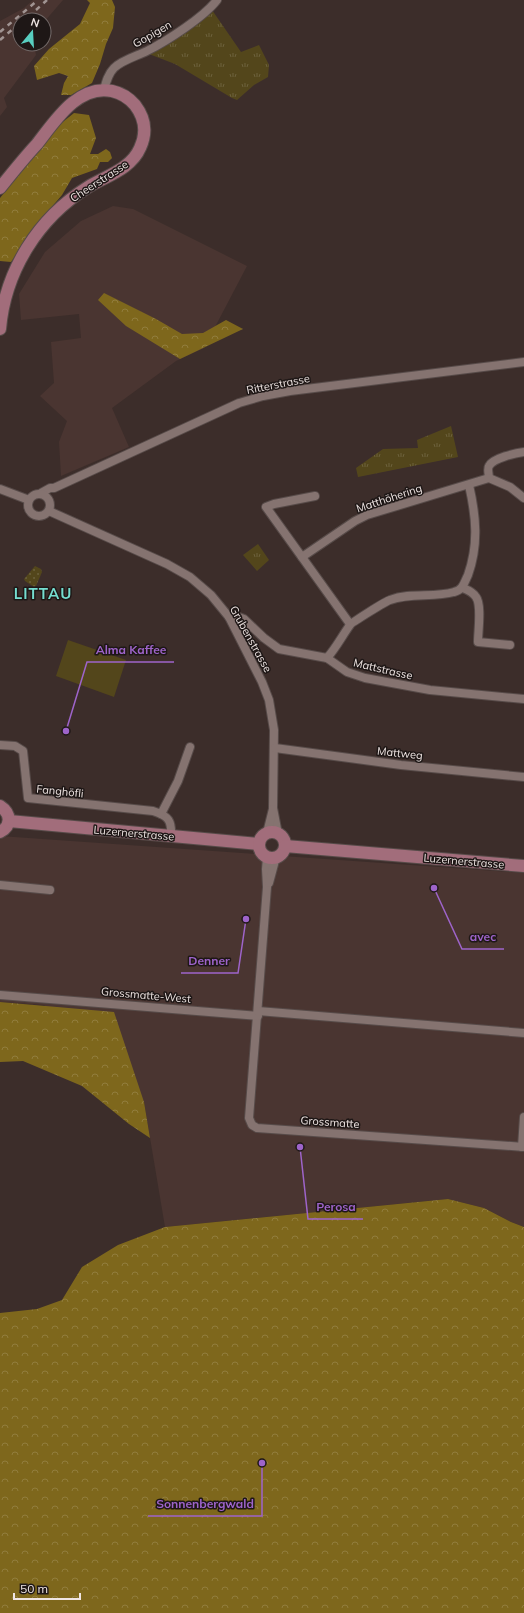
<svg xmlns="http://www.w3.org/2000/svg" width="524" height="1613" font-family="Mulish,sans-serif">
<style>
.built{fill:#4a3531}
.grass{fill:url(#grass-tufts)}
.forest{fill:url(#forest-crowns)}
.park{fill:url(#park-dots)}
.pitch{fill:#53461b}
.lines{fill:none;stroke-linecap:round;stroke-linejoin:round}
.street-casing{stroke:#574b49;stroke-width:10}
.secondary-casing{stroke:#574b49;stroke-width:14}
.street{stroke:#857370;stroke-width:8}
.secondary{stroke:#a26d7b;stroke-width:12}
.rail{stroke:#a09492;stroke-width:2.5;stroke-dasharray:5 5;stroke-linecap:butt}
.labels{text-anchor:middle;stroke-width:3;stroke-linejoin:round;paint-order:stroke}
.street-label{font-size:11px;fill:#efe5e3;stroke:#1e1716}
.district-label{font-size:15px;font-weight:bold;letter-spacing:1px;fill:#75ded0;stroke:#1e1716}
.leader{fill:none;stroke:#9e64ca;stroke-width:1.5}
.callout-dot{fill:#9e64ca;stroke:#1e1716;stroke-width:1.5}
.callout-label{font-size:12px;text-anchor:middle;font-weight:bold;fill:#9e64ca;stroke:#1e1716;stroke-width:3;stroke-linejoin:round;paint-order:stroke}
</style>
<defs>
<pattern id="grass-tufts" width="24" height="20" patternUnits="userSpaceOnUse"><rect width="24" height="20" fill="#53461b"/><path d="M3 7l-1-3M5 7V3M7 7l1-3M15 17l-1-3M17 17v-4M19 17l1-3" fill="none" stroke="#6c613c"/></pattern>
<pattern id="forest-crowns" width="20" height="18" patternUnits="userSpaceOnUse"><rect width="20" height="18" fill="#7e671c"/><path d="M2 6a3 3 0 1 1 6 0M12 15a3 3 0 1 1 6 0" fill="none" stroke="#917d3d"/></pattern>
<pattern id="park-dots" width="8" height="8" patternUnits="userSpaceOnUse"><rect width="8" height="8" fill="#53461b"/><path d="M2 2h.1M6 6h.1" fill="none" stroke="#6c613c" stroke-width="1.8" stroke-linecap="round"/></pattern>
</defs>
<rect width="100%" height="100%" fill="#3c2d2a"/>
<g class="built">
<polygon points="33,0 63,0 44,22 44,20 20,20 20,44 34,44 36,55 4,98 7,107 0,116 0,21 24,8"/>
<polygon points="113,206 133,209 247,266 204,348 176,361 112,408 129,447 61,476 59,442 67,421 40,396 54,383 51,342 81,338 79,314 21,320 19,294 45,252 81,221"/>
<polygon points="0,836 524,873 524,1227 511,1222 484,1208 448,1199 165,1227 144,1102 44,1005 0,1002"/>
</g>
<g class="grass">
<polygon points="212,10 241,52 259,45 269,65 268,77 254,85 237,100 232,98 175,64 149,54"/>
<polygon points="451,426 458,457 358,477 356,468 383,449 418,448 417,440"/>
<polygon points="258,544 269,560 257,571 243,555"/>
</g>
<g class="forest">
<polygon points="87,0 112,0 115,7 113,28 106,44 100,64 92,83 71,95 61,95 64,83 68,76 59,73 37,80 34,66 49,49 80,24 90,3"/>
<polygon points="74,113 89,115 96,138 90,154 98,154 106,149 110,152 112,158 108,162 100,162 97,169 72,178 62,195 38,223 11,262 0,261 0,198 59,125"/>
<polygon points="104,293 156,319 182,334 203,333 226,320 243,329 180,359 126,326 98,300"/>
<polygon points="0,1002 114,1012 144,1102 150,1138 129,1124 82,1086 23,1061 0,1062"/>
<polygon points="448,1199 484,1208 511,1222 524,1227 524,1613 0,1613 0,1313 37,1309 62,1300 82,1267 118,1245 165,1227"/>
</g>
<polygon class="park" points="35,566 41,569 42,572 36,586 34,587 25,581 24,579"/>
<polygon class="pitch" points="68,640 126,660 114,697 56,676"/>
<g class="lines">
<g class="street-casing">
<g id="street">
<path d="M104 90C106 82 108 74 114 68 122 60 137 56 147 51 167 41 204 17 217 0"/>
<path d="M524 452C516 453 493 458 489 466 487 469 489 474 489 478L510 487 524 498"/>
<polyline points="0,489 29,500"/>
<polyline points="41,493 50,488 54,488 239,403 263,396 290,391 524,362"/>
<circle cx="39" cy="505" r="11"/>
<polyline points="315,496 274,504 266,507 350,624"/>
<polyline points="49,511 167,564 190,577 211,595 229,617 262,682 269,700 274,730 273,808 278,834"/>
<polyline points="302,557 355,521 367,515 489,478"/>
<path d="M463 588C468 590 473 592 476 597 482 605 478 631 478 642L510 645"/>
<polyline points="229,617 236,616 244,619 264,638 279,649 327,658 347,672 365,678 430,690 524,699"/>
<path d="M327 658C336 648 342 636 350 625 351 623 386 601 390 600 411 592 433 598 454 592 463 590 464 583 468 575 479 544 476 516 469 485"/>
<path d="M0 745 15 746 23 751 28 798 153 811C169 816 172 821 171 837"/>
<polyline points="275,748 401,765 524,777"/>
<polyline points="161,814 178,781 190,747"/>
<polyline points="267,833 273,809"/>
<polyline points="267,857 266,869 267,887 249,1118 252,1125 257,1128 524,1147"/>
<polyline points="269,883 276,857"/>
<polyline points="0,885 50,890"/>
<polyline points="0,995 258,1016"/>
<polyline points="258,1011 524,1033"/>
<polyline points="522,1147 524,1117"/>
</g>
</g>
<g class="secondary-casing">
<g id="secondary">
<path d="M0 188C12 173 24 158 37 144 55 121 78 84 112 91 121 93 129 98 135 105 145 118 147 133 140 148 131 169 106 176 88 187 38 218 5 271 0 329"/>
<path d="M0 806C11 813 12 826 0 832"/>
<polyline points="9,821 259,844"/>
<circle cx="272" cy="845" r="13"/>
<polyline points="285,846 524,866"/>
</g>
</g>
<use href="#street" class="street"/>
<use href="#secondary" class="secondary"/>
<g class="rail">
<polyline points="36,10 47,0"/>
<polyline points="0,32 38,0"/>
<polyline points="0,40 14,28"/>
</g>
</g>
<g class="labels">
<g class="street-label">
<text transform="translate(152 34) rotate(-30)" y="4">Gopigen</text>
<text transform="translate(99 181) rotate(-33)" y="4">Cheerstrasse</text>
<text transform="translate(278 384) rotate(-11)" y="4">Ritterstrasse</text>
<text transform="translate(389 498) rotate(-18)" y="4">Matthöhering</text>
<text transform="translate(251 639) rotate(61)" y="4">Grubenstrasse</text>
<text transform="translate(383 669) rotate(13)" y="4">Mattstrasse</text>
<text transform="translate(400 753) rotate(6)" y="4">Mattweg</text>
<text transform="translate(60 791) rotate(6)" y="4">Fanghöfli</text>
<text transform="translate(134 833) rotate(5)" y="4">Luzernerstrasse</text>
<text transform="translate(464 861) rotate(5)" y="4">Luzernerstrasse</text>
<text transform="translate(146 995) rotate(5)" y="4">Grossmatte-West</text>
<text transform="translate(330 1122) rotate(4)" y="4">Grossmatte</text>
</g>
<g class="district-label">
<text x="43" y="599">LITTAU</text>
</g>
</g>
<path class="leader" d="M66 731L87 662H174M434 888L462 949H504M246 919L238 973H181M300 1147L308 1219H363M262 1463L262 1516H148"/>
<g class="callout-dot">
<circle cx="66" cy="731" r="4"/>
<circle cx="434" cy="888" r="4"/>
<circle cx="246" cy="919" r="4"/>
<circle cx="300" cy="1147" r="4"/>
<circle cx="262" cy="1463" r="4"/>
</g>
<g class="callout-label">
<text x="131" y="654">Alma Kaffee</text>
<text x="483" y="941">avec</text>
<text x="209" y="965">Denner</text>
<text x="336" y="1211">Perosa</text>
<text x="205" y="1508">Sonnenbergwald</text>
</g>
<g transform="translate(32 32) rotate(18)"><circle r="19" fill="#1e1716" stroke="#726968"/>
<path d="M0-3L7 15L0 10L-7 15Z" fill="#58cec0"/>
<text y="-6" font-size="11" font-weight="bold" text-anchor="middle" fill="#efe5e3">N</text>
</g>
<path d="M14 1593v6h66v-6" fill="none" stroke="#efe5e3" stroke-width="2"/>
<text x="20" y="1593" font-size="12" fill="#efe5e3" stroke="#1e1716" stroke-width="3" paint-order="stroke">50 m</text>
</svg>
